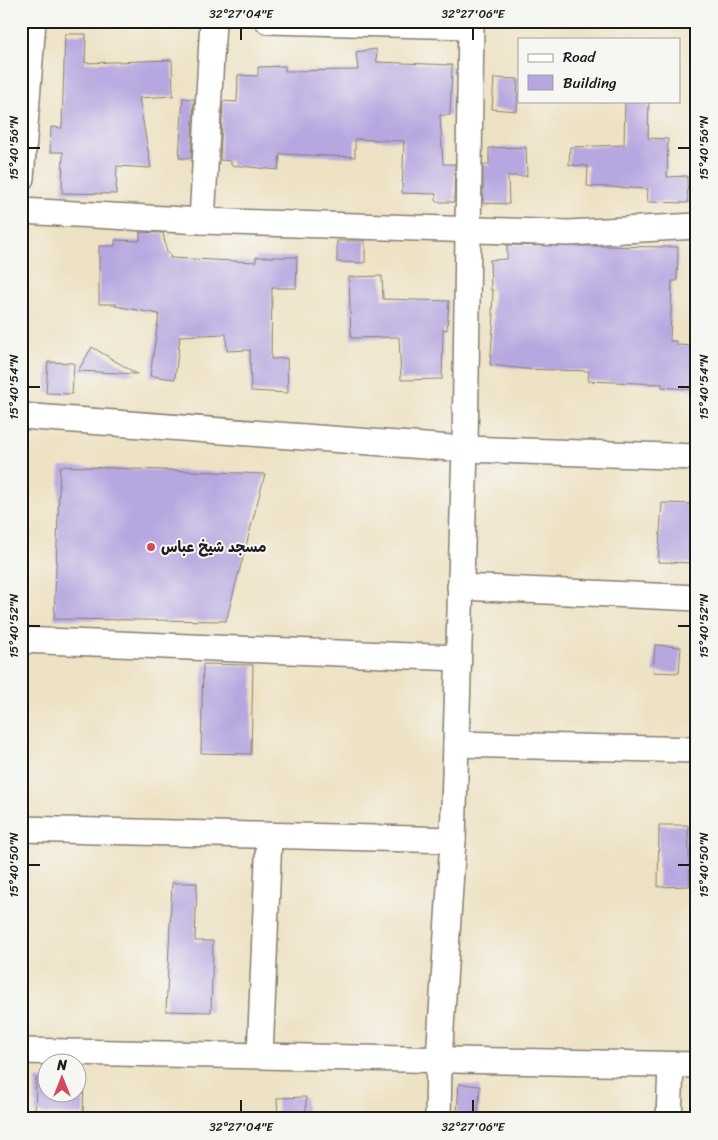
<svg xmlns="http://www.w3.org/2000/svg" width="718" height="1140" font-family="Sriracha,'Playpen Sans Arabic',sans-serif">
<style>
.building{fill:#b7a7e0}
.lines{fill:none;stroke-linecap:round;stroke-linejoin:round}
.street-casing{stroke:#857f70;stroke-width:28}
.street{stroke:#fff;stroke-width:25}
.ticks{fill:none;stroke:#1c1c1c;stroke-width:2}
.poi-dot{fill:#d1495b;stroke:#f6f6f2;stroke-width:2}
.labels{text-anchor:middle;stroke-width:4;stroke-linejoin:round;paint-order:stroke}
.poi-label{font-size:15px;font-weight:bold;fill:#1c1c1c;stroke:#f6f6f2;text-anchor:start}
.neatline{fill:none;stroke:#1c1c1c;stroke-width:2}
.ticks-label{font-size:12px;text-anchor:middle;fill:#1c1c1c}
</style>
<rect width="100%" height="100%" fill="#f6f6f2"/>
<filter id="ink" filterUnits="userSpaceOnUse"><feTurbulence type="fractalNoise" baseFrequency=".02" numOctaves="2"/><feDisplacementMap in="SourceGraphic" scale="10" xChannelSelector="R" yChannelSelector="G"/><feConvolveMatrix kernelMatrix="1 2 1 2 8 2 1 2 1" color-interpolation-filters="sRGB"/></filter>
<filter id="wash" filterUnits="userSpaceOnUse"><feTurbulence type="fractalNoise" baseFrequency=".0096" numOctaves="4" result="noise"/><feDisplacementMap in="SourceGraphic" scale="20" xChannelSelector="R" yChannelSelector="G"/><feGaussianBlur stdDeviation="1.12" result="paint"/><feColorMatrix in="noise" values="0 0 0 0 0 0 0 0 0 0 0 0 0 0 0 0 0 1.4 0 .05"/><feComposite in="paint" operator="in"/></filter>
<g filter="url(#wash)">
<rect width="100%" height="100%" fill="#eee2c4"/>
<g id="blocks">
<g class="building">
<polygon points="65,34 86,34 85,63 172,60 173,96 139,98 151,168 117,166 116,194 62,193 63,152 50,152 51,127 62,128"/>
<polygon points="376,49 377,62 452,65 450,115 440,115 443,164 455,164 454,202 436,202 436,194 402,193 404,141 355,139 355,157 280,154 278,170 231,165 231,161 220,160 223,101 237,102 238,75 258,76 258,67 285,66 285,71 358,70 356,52"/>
<polygon points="494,78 518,79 517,111 492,109"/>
<polygon points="183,98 194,99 191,158 179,158"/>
<polygon points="625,101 649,101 648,138 668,139 667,177 687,176 688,203 647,202 648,189 587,186 588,166 569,165 570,147 624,145"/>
<polygon points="526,147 527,176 508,176 509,204 483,203 483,165 489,165 489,148"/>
<polygon points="140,232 163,233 167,253 170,253 170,258 256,262 256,257 297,257 296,288 272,288 271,359 287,358 288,393 251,391 250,350 227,351 226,334 180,336 175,379 150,376 159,314 115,306 117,304 99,304 99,246 115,246 115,240 140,241"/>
<polygon points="337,241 365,241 365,263 337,262"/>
<polygon points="507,245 678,247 677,281 672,281 670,341 676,341 676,345 697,346 697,390 662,387 662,384 588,381 589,371 525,369 490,365 494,315 492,315 493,290 491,291 490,260 507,259"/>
<polygon points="382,276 383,299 449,301 447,330 443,329 442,379 401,380 399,337 351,338 349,277"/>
<polygon points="92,347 137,374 78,371"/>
<polygon points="48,362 74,363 72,394 46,393"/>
<polygon points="60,466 265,474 226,621 54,619"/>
<polygon points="662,503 697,504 697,563 658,562"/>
<polygon points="655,645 681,647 679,673 653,672"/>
<polygon points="203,664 253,665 251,754 201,753"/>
<polygon points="659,825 688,825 690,886 658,887"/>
<polygon points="172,883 197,883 195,941 213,941 211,1012 166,1011"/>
<polygon points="36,1079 48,1079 48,1092 78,1092 78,1080 84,1080 83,1115 35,1113"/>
<polygon points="459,1084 480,1086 478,1115 457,1113"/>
<polygon points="306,1097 306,1119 278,1119 277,1098"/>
</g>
</g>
</g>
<g filter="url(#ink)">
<use href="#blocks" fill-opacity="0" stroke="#857f70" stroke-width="1"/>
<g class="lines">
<g class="street-casing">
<g id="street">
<polyline points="268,21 471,26"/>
<polyline points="21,178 33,21"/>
<polyline points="21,211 202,221 568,233 697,226"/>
<polyline points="202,221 213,21"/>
<polyline points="21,416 465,449 697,457"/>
<polyline points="460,587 697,598"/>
<polyline points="21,640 458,658"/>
<polyline points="456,744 697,750"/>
<polyline points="21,829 453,840"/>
<polyline points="21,1051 697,1065"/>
<polyline points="260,1056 269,836"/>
<polyline points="438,1119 439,1059 453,840 465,449 471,21"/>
<polyline points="669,1119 671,1065"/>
</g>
</g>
<use href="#street" class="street"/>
</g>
</g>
<path class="ticks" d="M241 28V40M473 28V40M28 148H40M678 148H690M28 387H40M678 387H690M28 626H40M678 626H690M28 865H40M678 865H690M241 1100V1112M473 1100V1112"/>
<circle class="poi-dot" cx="151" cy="547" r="5"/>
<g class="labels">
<g class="poi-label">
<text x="161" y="552">مسجد شيخ عباس</text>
</g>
</g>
<rect width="718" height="1140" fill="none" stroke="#f6f6f2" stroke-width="55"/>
<rect x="518" y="38" width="162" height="65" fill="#f6f6f2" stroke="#9f9f9c"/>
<rect x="528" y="54" width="25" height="8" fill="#ffffff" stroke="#9f9f9c"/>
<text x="563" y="62" font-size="15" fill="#1c1c1c">Road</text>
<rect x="528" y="75" width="25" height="15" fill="#b7a7e0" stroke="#9f9f9c"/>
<text x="563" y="88" font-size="15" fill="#1c1c1c">Building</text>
<g transform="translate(62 1078)"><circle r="24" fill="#f6f6f2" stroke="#9f9f9c"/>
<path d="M0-4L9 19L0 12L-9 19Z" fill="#d1495b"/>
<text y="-8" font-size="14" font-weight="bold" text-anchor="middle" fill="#1c1c1c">N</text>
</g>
<rect x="28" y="28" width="662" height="1084" class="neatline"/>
<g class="ticks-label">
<text x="241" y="18">32°27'04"E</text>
<text x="473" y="18">32°27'06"E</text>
<text transform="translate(14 148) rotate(-90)" y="4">15°40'56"N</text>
<text transform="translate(704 148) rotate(-90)" y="4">15°40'56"N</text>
<text transform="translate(14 387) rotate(-90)" y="4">15°40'54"N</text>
<text transform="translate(704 387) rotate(-90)" y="4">15°40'54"N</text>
<text transform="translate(14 626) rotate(-90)" y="4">15°40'52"N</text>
<text transform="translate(704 626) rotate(-90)" y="4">15°40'52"N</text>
<text transform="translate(14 865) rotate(-90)" y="4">15°40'50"N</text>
<text transform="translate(704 865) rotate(-90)" y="4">15°40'50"N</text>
<text x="241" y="1131">32°27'04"E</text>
<text x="473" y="1131">32°27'06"E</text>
</g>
</svg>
